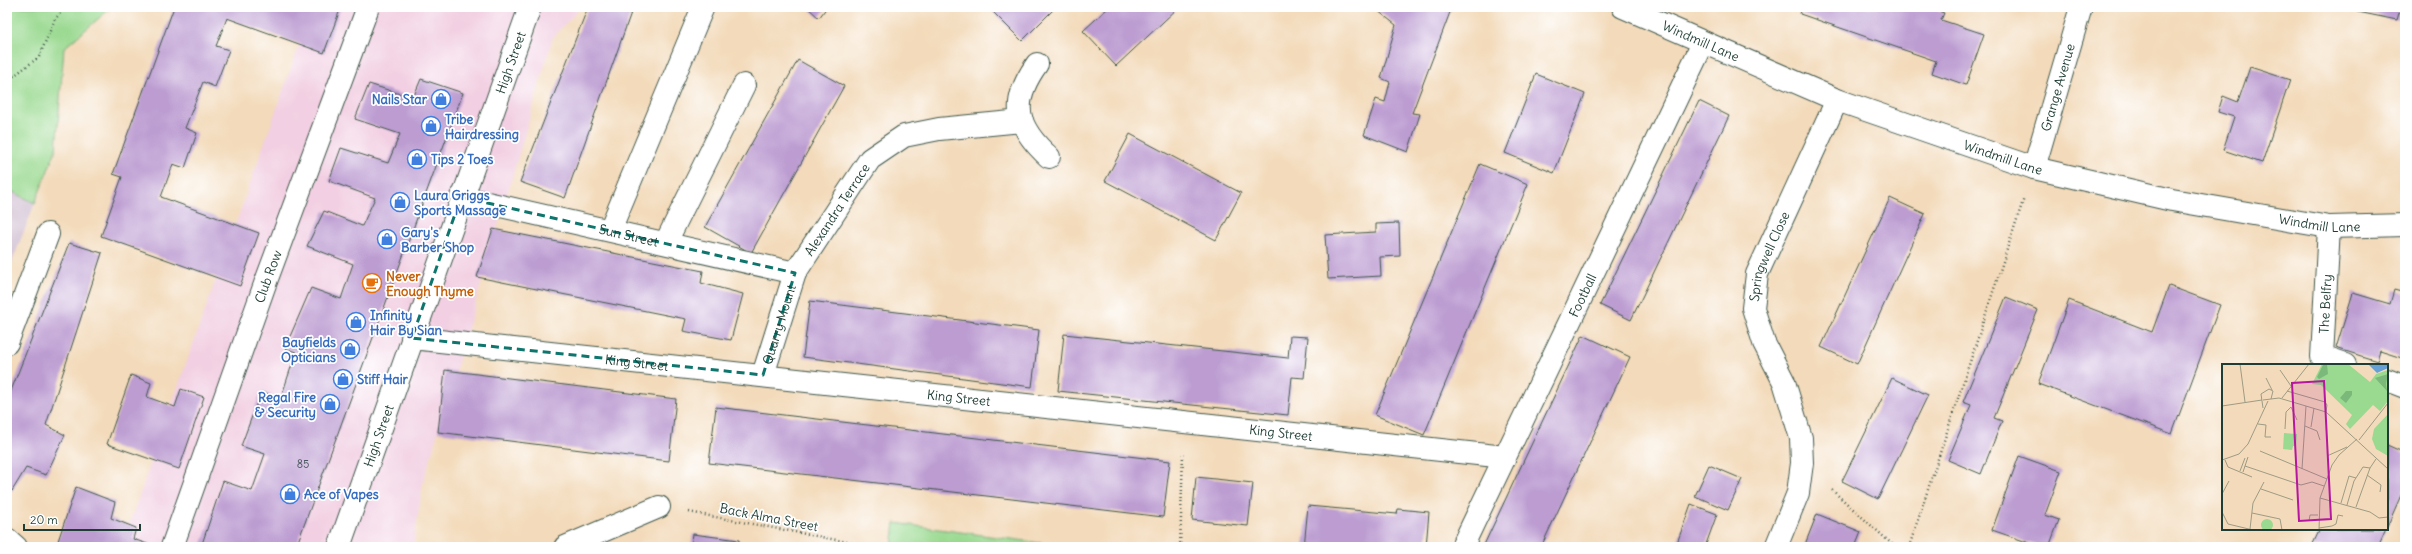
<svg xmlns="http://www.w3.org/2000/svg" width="2412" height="554" font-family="Delius,sans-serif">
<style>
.built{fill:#f2cfe2}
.industrial{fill:#cfbdd0}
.green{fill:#9ad990;stroke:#5c8b62}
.building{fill:#bc9cd1}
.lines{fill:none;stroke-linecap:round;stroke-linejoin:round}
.minor-casing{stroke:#3f5548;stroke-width:24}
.path{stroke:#3f5548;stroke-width:2.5;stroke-dasharray:1 3;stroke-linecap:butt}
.minor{stroke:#fff;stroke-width:22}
.marked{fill:none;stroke:#0f766e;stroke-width:3;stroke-dasharray:8 5;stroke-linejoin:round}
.labels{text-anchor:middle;stroke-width:3.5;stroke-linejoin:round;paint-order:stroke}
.number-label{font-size:11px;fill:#46555b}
.street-label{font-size:13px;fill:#1f3d34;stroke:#fff}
.shop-label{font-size:13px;font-weight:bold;fill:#366cbe;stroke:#fff;text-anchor:start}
.food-label{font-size:13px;font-weight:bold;fill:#c56008;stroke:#fff;text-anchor:start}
.inset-road{fill:none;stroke:#9e9b84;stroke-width:1}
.view{fill:#b5179e;fill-opacity:0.15;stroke:#b5179e;stroke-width:2}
.inset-edge{fill:none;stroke:#1f3d34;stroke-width:2}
</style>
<rect width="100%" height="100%" fill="#fff"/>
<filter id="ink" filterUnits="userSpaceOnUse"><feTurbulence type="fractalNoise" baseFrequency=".025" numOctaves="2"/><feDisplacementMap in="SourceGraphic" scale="8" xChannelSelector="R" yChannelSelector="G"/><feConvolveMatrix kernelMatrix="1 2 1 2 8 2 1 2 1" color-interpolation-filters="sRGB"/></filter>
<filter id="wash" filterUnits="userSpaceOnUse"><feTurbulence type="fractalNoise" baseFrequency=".012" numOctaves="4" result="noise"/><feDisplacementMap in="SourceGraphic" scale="16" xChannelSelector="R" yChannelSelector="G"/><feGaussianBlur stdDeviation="0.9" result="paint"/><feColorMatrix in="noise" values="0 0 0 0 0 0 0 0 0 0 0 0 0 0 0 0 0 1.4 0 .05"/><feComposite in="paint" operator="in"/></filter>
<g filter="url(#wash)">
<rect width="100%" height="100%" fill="#f3daba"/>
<polygon class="built" points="321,7 581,7 553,37 423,483 413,547 121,547 308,20"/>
<polygon class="industrial" points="7,189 35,203 7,275"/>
<g class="green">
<polygon points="7,7 112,7 64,48 56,150 35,203 7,189"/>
<polygon points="895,523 1069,547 892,547"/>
</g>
<g id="blocks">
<g class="building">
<polygon points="174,7 341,7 324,53 227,18 216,46 229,50 215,87 203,82 185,128 197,133 185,168 173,164 161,197 259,233 240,286 101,236 122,177 113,174"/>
<polygon points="588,7 633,7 565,198 520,182"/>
<polygon points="807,7 827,7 819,18"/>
<polygon points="988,7 1056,7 1022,41"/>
<polygon points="1109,7 1179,7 1116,66 1083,31"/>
<polygon points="1373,7 1452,7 1412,113 1420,114 1408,152 1364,135 1376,99 1385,102 1390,82 1381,78 1396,25"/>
<polygon points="1802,7 1927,7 1944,13 1941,20 1984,34 1966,85 1932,73 1936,61 1800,14"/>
<polygon points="2359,7 2405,7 2405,14 2399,13 2397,20 2358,12"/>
<polygon points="798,60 844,86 751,253 705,227"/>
<polygon points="2250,67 2290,80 2262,163 2223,150 2234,117 2218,112 2223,96 2238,102"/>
<polygon points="1536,74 1585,94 1554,173 1505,153"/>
<polygon points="421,79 463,93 296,547 201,547 223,481 252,491 265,454 241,446 261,392 281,398 296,352 285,348 311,288 341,299 353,264 307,246 324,211 362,226 375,198 329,181 341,148 388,163 400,134 355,119 369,84 413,98"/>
<polygon points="1699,101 1729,116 1631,320 1600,305"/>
<polygon points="1130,134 1241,193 1216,240 1105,181"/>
<polygon points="1480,164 1528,184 1424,435 1375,415"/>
<polygon points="1890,198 1925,214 1857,364 1821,347"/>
<polygon points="1399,223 1400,256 1380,257 1381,276 1328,279 1325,235 1376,232 1376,224"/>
<polygon points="493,229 703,271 701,283 743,294 731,340 683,331 686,319 477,277"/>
<polygon points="69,243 102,253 46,425 65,435 46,475 26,468 12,491 7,487 7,401"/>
<polygon points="2169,286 2220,305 2172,434 2038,384 2069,300 2152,332"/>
<polygon points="2394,290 2405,293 2405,359 2380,351 2377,361 2336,348 2353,293 2390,304"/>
<polygon points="2006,297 2038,310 1994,418 2002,421 1981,474 1948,460 1971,405 1963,402"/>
<polygon points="810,301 1039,330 1032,387 803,357"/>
<polygon points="1064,334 1288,358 1290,336 1308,337 1304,378 1292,377 1288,415 1058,391"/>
<polygon points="1583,335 1630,357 1541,547 1483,547"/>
<polygon points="445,370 676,399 669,461 438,432"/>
<polygon points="131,375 151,383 147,397 175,407 181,389 204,397 179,469 107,444"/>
<polygon points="1892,378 1928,395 1878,499 1842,481"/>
<polygon points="716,407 1170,461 1163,517 709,463"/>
<polygon points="2387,445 2405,453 2405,486 2387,527"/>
<polygon points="2019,456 2061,471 2045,515 2059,520 2049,547 2041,547 1992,530"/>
<polygon points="1709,465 1742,479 1728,510 1695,496"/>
<polygon points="1196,477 1253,483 1248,526 1192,520"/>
<polygon points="76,487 115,502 111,518 136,528 133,539 156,547 66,547 58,541"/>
<polygon points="1691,504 1717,514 1705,547 1686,547 1677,543"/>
<polygon points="1308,506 1397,514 1398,509 1429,512 1426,547 1304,547"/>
<polygon points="1817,514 1861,532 1855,547 1804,547"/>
<polygon points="2320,529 2386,529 2378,547 2314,547 2312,546"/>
<polygon points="693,534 739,540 739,547 691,547"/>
</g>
</g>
</g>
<g filter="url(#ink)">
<use href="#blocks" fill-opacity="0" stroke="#3f5548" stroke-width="1"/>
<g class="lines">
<g class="minor-casing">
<g id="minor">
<path id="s1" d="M1623 7 1837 100 2034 168 2172 200 2329 227 2405 225"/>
<path d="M1037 64C1010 102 1015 126 1049 157"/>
<path id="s2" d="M2034 168 2081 7"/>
<path id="s3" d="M461 197 795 273"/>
<polyline points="2329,227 2322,357 2345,365"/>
<polyline points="610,230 703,7"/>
<polyline points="666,242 744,85"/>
<path id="s4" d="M412 338 1505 457"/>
<polyline points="7,343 48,234"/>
<path id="s5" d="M763 375 795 273 870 159 904 136 939 129 1022 121"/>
<polyline points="2387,380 2405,387"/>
<polyline points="7,539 16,547"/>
<path id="s6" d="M172 547 265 284 368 7"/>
<path id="s7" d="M339 547 530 7"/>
<polyline points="565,547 659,507"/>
<path id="s8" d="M1462 547 1703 43"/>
<path id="s9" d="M1776 547 1798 493 1802 463 1801 438 1784 382 1764 343 1753 308 1757 274 1837 100"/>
</g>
</g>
<g class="path">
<polyline points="7,81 39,57 55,19 66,7"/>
<polyline points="1832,490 1895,547"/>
<polyline points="689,512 874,547"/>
<polyline points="1180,547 1183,454"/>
<polyline points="1909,547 2024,198"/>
</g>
<use href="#minor" class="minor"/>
</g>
</g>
<path class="marked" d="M461 197 795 273 763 375 412 338Z"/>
<defs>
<g id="shop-ring" transform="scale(1)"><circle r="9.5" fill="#fff" stroke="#3f7fe0" stroke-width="1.5"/><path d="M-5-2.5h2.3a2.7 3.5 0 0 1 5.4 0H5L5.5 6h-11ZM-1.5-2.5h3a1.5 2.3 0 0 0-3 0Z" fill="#3f7fe0"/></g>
<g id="cafe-ring" transform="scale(1)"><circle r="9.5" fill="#fff" stroke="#e8710a" stroke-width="1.5"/><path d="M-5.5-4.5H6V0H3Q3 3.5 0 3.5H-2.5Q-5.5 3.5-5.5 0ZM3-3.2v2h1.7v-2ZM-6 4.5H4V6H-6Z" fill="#e8710a"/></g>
</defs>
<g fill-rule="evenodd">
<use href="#shop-ring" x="441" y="99"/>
<use href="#shop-ring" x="431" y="126"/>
<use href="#shop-ring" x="417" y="159"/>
<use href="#shop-ring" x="400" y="202"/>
<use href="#shop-ring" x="387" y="239"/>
<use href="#cafe-ring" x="372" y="283"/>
<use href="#shop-ring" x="356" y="322"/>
<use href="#shop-ring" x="350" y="349"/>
<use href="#shop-ring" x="343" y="379"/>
<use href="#shop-ring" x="330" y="404"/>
<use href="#shop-ring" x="290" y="494"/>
</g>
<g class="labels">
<g class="number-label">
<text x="303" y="468">85</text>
</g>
<g class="street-label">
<text dy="5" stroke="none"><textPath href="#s1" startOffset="85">Windmill Lane</textPath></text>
<text dy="5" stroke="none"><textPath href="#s7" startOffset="514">High Street</textPath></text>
<text dy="5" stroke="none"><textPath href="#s2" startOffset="84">Grange Avenue</textPath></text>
<text dy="5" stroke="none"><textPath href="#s1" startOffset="409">Windmill Lane</textPath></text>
<text dy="5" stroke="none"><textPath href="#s5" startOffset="183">Alexandra Terrace</textPath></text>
<text dy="5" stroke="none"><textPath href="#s1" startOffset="733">Windmill Lane</textPath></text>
<text dy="5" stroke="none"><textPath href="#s3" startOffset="172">Sun Street</textPath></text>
<text dy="5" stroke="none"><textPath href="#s9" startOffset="307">Springwell Close</textPath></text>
<text dy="5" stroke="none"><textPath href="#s6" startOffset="287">Club Row</textPath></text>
<text dy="5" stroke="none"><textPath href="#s8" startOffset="279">Football</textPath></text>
<text transform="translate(2325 304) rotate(-87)" y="5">The Belfry</text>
<text dy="5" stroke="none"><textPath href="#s5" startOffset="53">Quarry Mount</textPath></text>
<text dy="5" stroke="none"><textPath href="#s4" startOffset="226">King Street</textPath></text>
<text dy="5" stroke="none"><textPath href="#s4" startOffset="550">King Street</textPath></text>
<text dy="5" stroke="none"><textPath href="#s4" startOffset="874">King Street</textPath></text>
<text dy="5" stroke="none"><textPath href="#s7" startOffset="118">High Street</textPath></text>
<text transform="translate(769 517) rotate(11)" y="5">Back Alma Street</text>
</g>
<g class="shop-label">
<text x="427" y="104" text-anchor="end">Nails Star</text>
<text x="445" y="124">Tribe<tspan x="445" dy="15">Hairdressing</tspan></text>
<text x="431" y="164">Tips 2 Toes</text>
<text x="414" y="200">Laura Griggs<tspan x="414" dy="15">Sports Massage</tspan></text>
<text x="401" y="237">Gary's<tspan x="401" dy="15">Barber Shop</tspan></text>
<text x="370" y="320">Infinity<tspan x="370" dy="15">Hair By Sian</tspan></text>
<text x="336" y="347" text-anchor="end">Bayfields<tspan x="336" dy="15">Opticians</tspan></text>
<text x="357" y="384">Stiff Hair</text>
<text x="316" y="402" text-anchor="end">Regal Fire<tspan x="316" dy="15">&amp; Security</tspan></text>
<text x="304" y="499">Ace of Vapes</text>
</g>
<g class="food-label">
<text x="386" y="281">Never<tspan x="386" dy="15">Enough Thyme</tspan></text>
</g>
</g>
<g transform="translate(2222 364)">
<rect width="166" height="166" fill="#f3daba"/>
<path d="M100 0H126L148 18 154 10 166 6V37L158 47 151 41 128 65 124 60 130 51 99 21 90 20ZM166 50V92L154 85 150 75 152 65ZM62 69 75 70 74 82H71L70 86 61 85ZM39 161a6 6 0 1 1 12 0a6 6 0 1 1-12 0Z" fill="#9ad990"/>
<path d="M105 0 106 10 97 15 95 13 101 1ZM166 10 164 20 165 27 153 14ZM124 27H130V31L124 39 118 34Z" fill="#7bb97a"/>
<path d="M146 0H166V4L155 9Z" fill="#65a1d6"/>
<path class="inset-road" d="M18 0 23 38M58 6 69 22M44 14 50 26M65 27 103 38 105 41 104 48M60 34 87 0M49 35 57 34 104 48 166 105M41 36 49 35 51 27 47 25 39 30 41 44M0 42 40 36M69 43 75 56M36 60 44 61 43 73H49M83 62 95 67 98 76M89 63 92 44M63 65 64 48 69 43M137 76 166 39M38 87 105 115M105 92 125 83M0 96 17 90 26 80 46 37M3 96 6 103 30 113M23 102 79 121 90 118 102 122M80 105 84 42M18 107 23 94M21 108 26 93M145 111 159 121 158 128M39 125 71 136M0 130 7 117M98 134 148 148 157 154 166 153M119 139 127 112 134 114M125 141 132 117 141 103 148 104 154 95M134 143 148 104M0 148 6 160 31 166M30 149 58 155 60 166M87 157 88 151H96M97 164 110 162 114 160 116 151 121 152M28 165 31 139 42 118M97 166 98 134 110 101 117 91 135 75"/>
<path class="view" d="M102 17 109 155 77 157 70 19Z"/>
<rect width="166" height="166" class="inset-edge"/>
</g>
<rect width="2412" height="554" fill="none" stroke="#fff" stroke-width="24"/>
<path d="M24 524v6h116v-6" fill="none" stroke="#1f3d34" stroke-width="2"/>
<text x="30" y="524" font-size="12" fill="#1f3d34" stroke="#ffffff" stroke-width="3" paint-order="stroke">20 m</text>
</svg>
